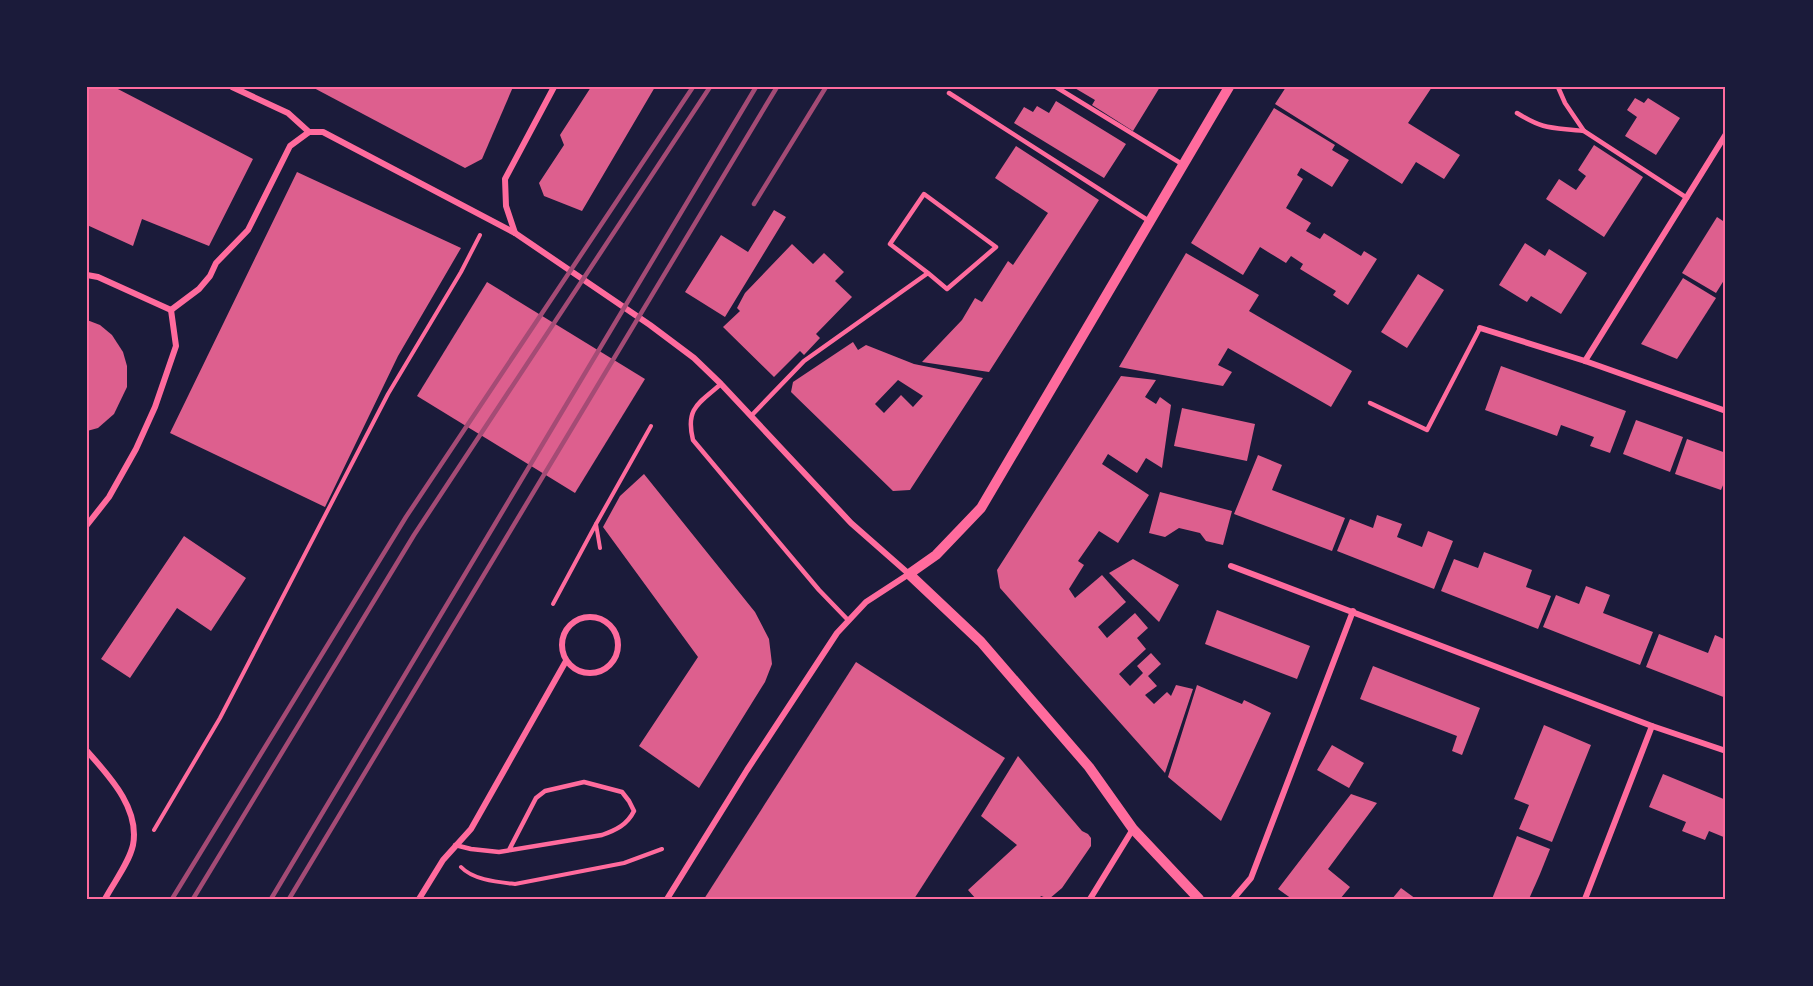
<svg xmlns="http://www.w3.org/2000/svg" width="1813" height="986" font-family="'PT Sans',sans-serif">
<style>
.building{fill:#dd5f8e;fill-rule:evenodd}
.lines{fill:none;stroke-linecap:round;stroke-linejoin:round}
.path{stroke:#ff6b9d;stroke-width:4}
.service{stroke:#ff6b9d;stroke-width:4.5}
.minor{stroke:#ff6b9d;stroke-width:6}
.tertiary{stroke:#ff6b9d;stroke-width:10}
.rail{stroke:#a44b75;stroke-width:4.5}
.neatline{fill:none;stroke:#ff6b9d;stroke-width:2}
</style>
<rect width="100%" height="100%" fill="#1b1b3a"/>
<g class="building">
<polygon points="87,87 114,87 253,159 209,246 142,219 133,246 87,225"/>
<polygon points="312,87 513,87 482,159 465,168"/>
<polygon points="591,87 655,87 582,211 544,196 539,183 564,145 560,135"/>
<polygon points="1073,87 1160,87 1133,131 1092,105 1095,100"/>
<polygon points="1286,87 1432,87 1408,123 1460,155 1444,179 1416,162 1402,184 1275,104"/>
<polygon points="1635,98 1644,103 1648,98 1680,118 1656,155 1625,136 1637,117 1627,110"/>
<polygon points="1056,101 1126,144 1104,178 1014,123 1024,107 1033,112 1037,106 1049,113"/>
<polygon points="1274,108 1335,145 1332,150 1349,160 1332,187 1301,168 1297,175 1303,179 1286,208 1311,223 1306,231 1320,239 1324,233 1361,256 1364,251 1377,259 1348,305 1333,295 1336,291 1300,269 1303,264 1291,256 1286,263 1260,247 1243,275 1191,243"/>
<polygon points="1594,145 1643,177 1604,237 1546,199 1559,179 1576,190 1586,176 1578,170"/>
<polygon points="1016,146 1099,200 989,372 922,362 962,320 975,298 982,302 1008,261 1013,265 1048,213 995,178"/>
<polygon points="297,172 461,248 398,356 325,507 170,433"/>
<polygon points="774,210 786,217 725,317 685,292 721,235 748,252"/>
<polygon points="1717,217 1726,223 1726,277 1716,293 1682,273"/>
<polygon points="1525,243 1545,256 1549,249 1587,273 1561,314 1531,296 1527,302 1499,285"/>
<polygon points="792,244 813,264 824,253 844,272 835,281 852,297 816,334 820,338 804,355 800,351 774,377 723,327 740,311 737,308 745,293"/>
<polygon points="1186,253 1259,295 1249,311 1352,371 1331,407 1228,348 1218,365 1232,372 1223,386 1119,367"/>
<polygon points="1418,274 1444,290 1407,348 1381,332"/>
<polygon points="1683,278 1716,298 1677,359 1641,344"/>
<polygon points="487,282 645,379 575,493 417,396"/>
<polygon points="87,320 100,325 112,335 123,352 127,366 127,387 114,414 98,428 87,431"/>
<path d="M853 342 858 350 866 345 914 364 983 378 910 490 893 491 791 392 793 382ZM898 380 923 396 913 407 901 395 884 413 875 404Z"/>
<polygon points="1501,366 1626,411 1610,453 1590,446 1594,437 1561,425 1557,436 1485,410"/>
<polygon points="1121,376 1156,380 1145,397 1156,404 1160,397 1171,405 1162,468 1146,458 1137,473 1108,454 1102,464 1149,495 1118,543 1099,531 1078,561 1084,565 1069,589 1075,598 1102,575 1126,602 1098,627 1107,638 1135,613 1148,628 1137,638 1146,649 1119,674 1130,686 1143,673 1137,666 1151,653 1161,664 1148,676 1157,686 1145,695 1154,704 1167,692 1171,696 1176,685 1193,689 1165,773 1000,588 997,570"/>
<polygon points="1182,408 1255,424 1247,461 1174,446"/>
<polygon points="1636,420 1683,437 1670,472 1623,454"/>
<polygon points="1687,439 1726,453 1726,478 1721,490 1675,474"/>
<polygon points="1258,455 1282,465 1272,490 1345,518 1332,551 1234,514"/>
<polygon points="644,474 755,612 769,639 772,664 765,682 699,788 639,746 698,657 603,527 620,496"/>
<polygon points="1160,492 1232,511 1223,545 1206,541 1200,533 1179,528 1165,537 1149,533"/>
<polygon points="1377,515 1402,524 1397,537 1422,547 1428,531 1453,541 1434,589 1337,551 1350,519 1373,528"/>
<polygon points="184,536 246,578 211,631 177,608 130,678 101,659"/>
<polygon points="1484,552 1532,570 1526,587 1551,596 1538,629 1441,591 1454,559 1478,568"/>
<polygon points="1133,559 1179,585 1159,622 1109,573"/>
<polygon points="1586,586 1610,595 1603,613 1653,632 1640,665 1543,627 1556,595 1579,604"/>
<polygon points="1217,610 1310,646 1297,679 1205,644"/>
<polygon points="1659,634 1708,653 1715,635 1726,640 1726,698 1646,667"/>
<polygon points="856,662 1005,758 914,899 704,899"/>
<polygon points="1373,666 1480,708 1462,755 1452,751 1457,736 1360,699"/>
<polygon points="1197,685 1242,704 1244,700 1271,713 1221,821 1168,777"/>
<polygon points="1544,725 1591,745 1552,842 1519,829 1529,805 1514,799"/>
<polygon points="1332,745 1364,763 1349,788 1317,770"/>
<polygon points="1018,756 1082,831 1088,834 1091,838 1091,846 1062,888 1049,899 1041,896 1039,899 976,899 968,890 1017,845 981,816"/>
<polygon points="1663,774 1726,800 1726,838 1709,831 1705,840 1682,831 1686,822 1649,807"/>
<polygon points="1351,794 1377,803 1328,869 1350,887 1340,899 1292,899 1278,889"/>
<polygon points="1517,836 1550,849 1540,874 1529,899 1492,899"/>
<polygon points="1401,888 1416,899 1392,899"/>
</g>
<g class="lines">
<g class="path">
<polyline points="600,548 596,524 651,426"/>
<polyline points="553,604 596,524"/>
<polyline points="154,830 220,718 388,394 461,272 480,235"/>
<path d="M461 867C473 880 498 882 515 884L624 863 662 849"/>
</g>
<g class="service">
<polyline points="1056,87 1182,164"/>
<polyline points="1558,87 1565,103 1584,131"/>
<polyline points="949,93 1149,221"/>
<path d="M1517 113C1546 131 1552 127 1584 131L1687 198"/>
<path d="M721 384C699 403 685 408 693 440L819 590 848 620"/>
<polyline points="1370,403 1427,430 1480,328"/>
<polyline points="751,416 804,361 928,273 890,244 924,194 996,247 947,289 928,273"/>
<path d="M455 845 471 849 499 852 602 835C616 830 627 825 634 811L629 801 622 792 584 782 545 791 536 798 509 850"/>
</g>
<g class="minor">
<polyline points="232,87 288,113 309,132"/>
<polyline points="515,233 506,206 505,179 554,87"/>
<polyline points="87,275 98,277 171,310"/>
<polyline points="171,310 199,289 210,276 216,263 248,230 290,146 309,132 323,132 515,233 650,325 694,358 721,384 851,523 909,574 866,602 837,633 747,770 667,899"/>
<polyline points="1480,328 1585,361 1726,411"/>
<polyline points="1585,361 1726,134"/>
<polyline points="87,525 109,497 136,449 155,407 176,346 171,310"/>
<polyline points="1231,566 1652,726 1726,751"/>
<circle cx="590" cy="645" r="28"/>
<path d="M87 751C109 776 140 808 133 845 129 863 114 882 105 899"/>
<polyline points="419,899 443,860 471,829 566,661"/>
<polyline points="1090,899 1133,829"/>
<polyline points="1233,899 1251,878 1353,611"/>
<polyline points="1585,899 1652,726"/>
</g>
<polyline class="tertiary" points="1199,899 1133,829 1089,767 981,642 909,574 936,555 981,508 1229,87"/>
<g class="rail">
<polyline points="754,204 826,87"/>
<polyline points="172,899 406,517 693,87"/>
<polyline points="193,899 414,535 710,87"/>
<polyline points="271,899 756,87"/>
<polyline points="289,899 777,87"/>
</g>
</g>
<rect width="1813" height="986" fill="none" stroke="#1b1b3a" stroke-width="177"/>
<rect x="88" y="88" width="1636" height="810" class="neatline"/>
</svg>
